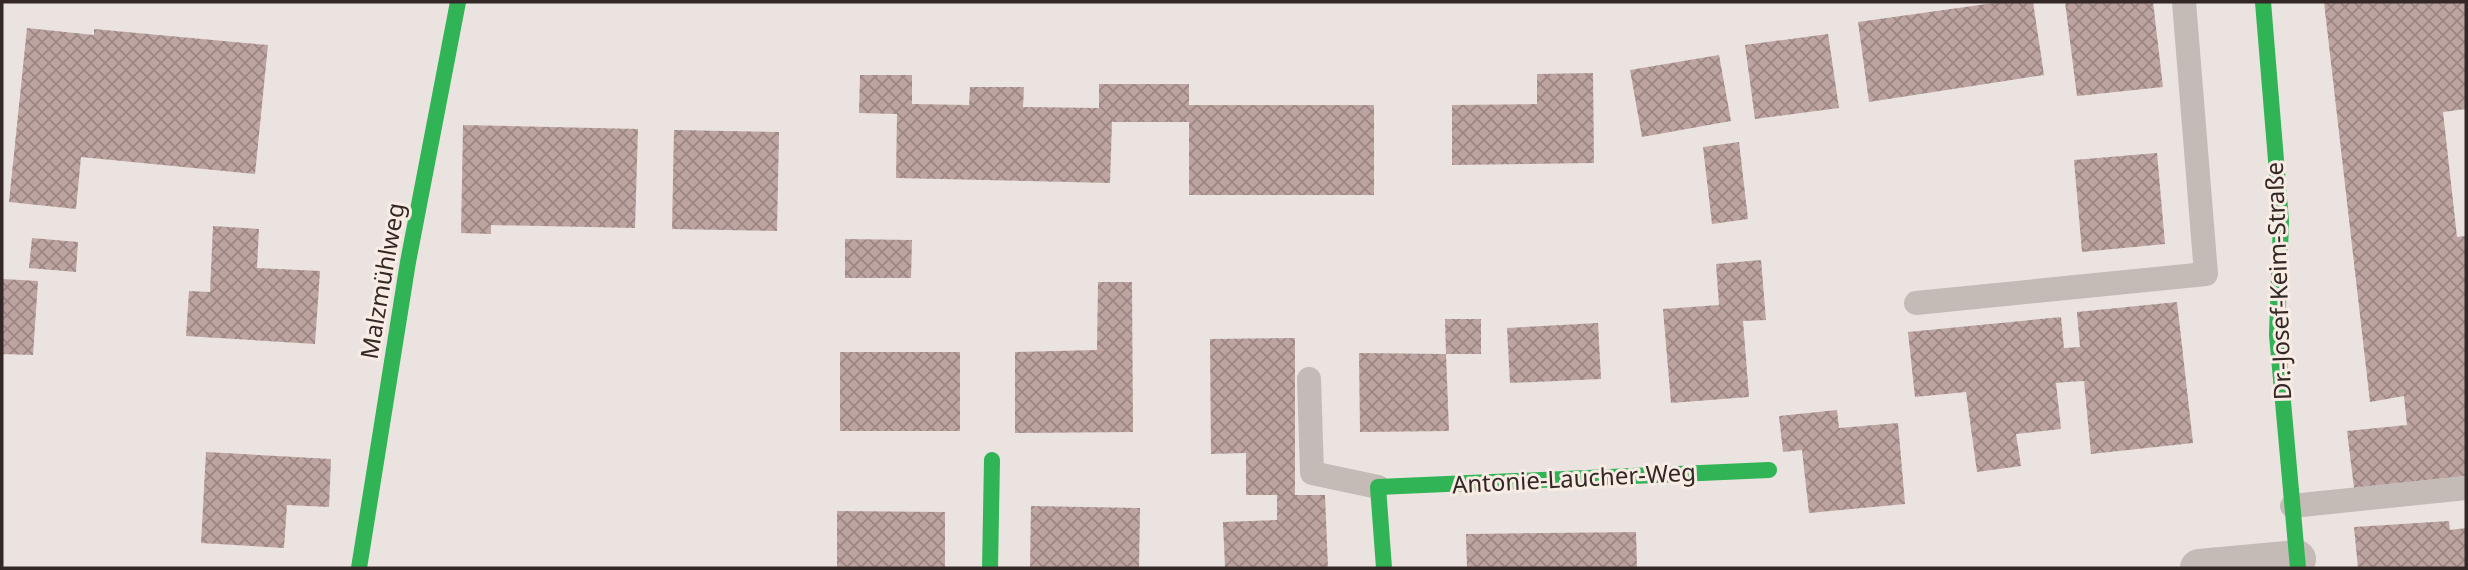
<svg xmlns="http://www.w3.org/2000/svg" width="2468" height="570" font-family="'Noto Sans',sans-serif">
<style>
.building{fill:url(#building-cross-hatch)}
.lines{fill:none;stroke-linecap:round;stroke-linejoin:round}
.lane{stroke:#c4bbb7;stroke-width:24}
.street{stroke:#c4bbb7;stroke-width:38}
.fast{stroke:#30b455;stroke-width:16}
.labels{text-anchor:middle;stroke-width:6;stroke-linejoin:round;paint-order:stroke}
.street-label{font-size:24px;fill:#342826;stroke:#f9ece5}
</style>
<defs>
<pattern id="building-cross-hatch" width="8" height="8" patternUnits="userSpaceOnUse" patternTransform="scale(1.75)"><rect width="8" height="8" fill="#bea4a1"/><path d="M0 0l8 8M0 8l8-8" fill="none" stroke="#9b8683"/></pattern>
</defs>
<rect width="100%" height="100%" fill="#ebe3df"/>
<g class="building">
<polygon points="2001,2 2033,2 2044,75 1869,102 1858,22"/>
<polygon points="2065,2 2153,2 2163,87 2077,96"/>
<polygon points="2324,2 2466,2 2466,109 2443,112 2457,237 2466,236 2466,476 2354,488 2347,431 2407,425 2404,396 2370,402"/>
<polygon points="27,28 94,35 94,29 268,45 255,174 81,157 76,209 9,202"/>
<polygon points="1828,34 1839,108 1755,119 1745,45"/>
<polygon points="1719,55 1731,121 1642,137 1630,70"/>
<polygon points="1593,73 1594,163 1452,165 1452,105 1537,104 1537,74"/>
<polygon points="860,75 912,75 912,104 969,105 970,87 1024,87 1023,107 1099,108 1099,84 1189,84 1189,105 1374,105 1374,195 1189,195 1189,122 1112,122 1110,183 896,178 897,114 859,113"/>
<polygon points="463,125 638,129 635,228 491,225 491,234 461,233"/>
<polygon points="674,130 779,132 777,231 672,229"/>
<polygon points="1739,142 1748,219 1712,224 1703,147"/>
<polygon points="2157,153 2165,244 2082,252 2074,160"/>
<polygon points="213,226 259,229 257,268 320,271 315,344 186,336 189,291 210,292"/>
<polygon points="32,238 78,242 76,272 29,268"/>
<polygon points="845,239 912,240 911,278 845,278"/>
<polygon points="1761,260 1766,320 1743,321 1749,397 1671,403 1663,309 1719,305 1716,264"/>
<polygon points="2,279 38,281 33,355 2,354"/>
<polygon points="1098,282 1132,282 1133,432 1015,433 1015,352 1097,350"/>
<polygon points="2177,302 2193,443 2091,454 2084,381 2067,382 2056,383 2061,429 2016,434 2021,466 1977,472 1966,392 1915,397 1908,332 2061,317 2064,348 2080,347 2077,312"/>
<polygon points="1445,319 1481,319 1481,354 1446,354 1449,431 1360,432 1359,353 1446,354"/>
<polygon points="1598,323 1601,379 1510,383 1507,328"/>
<polygon points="1295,338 1295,495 1325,495 1328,568 1225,568 1223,522 1277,520 1277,495 1246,495 1246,453 1211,454 1210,339"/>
<rect x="840" y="352" width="120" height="79"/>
<polygon points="1837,410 1839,428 1898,423 1905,504 1809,513 1802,450 1783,452 1779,416"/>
<polygon points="206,452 331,459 329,507 287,505 284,548 201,543"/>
<polygon points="1031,506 1140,508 1139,568 1030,568"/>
<polygon points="837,511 945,512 945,568 837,568"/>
<polygon points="2449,521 2450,530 2466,528 2466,568 2358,568 2354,527"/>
<polygon points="1636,532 1637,568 1467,568 1466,534"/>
</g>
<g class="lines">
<g class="lane">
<polyline points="1916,303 2206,274 2184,2"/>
<polyline points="1309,379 1312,473 1378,487"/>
<polyline points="2292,506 2466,488"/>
</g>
<polyline class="street" points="2199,568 2297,559"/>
<g class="fast">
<polyline points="2263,2 2281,221 2277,335 2298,568"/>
<polyline points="359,568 408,262 458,2"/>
<polyline points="990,568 992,460"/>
<polyline points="1384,568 1378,487 1769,470"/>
</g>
</g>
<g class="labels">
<g class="street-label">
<text transform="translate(383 281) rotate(-80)" y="8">Malzmühlweg</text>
<text transform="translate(2279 281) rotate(-92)" y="8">Dr.-Josef-Keim-Straße</text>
<text transform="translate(1574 479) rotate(-3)" y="8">Antonie-Laucher-Weg</text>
</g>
</g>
<rect width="2468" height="570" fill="none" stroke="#342826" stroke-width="7"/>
</svg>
